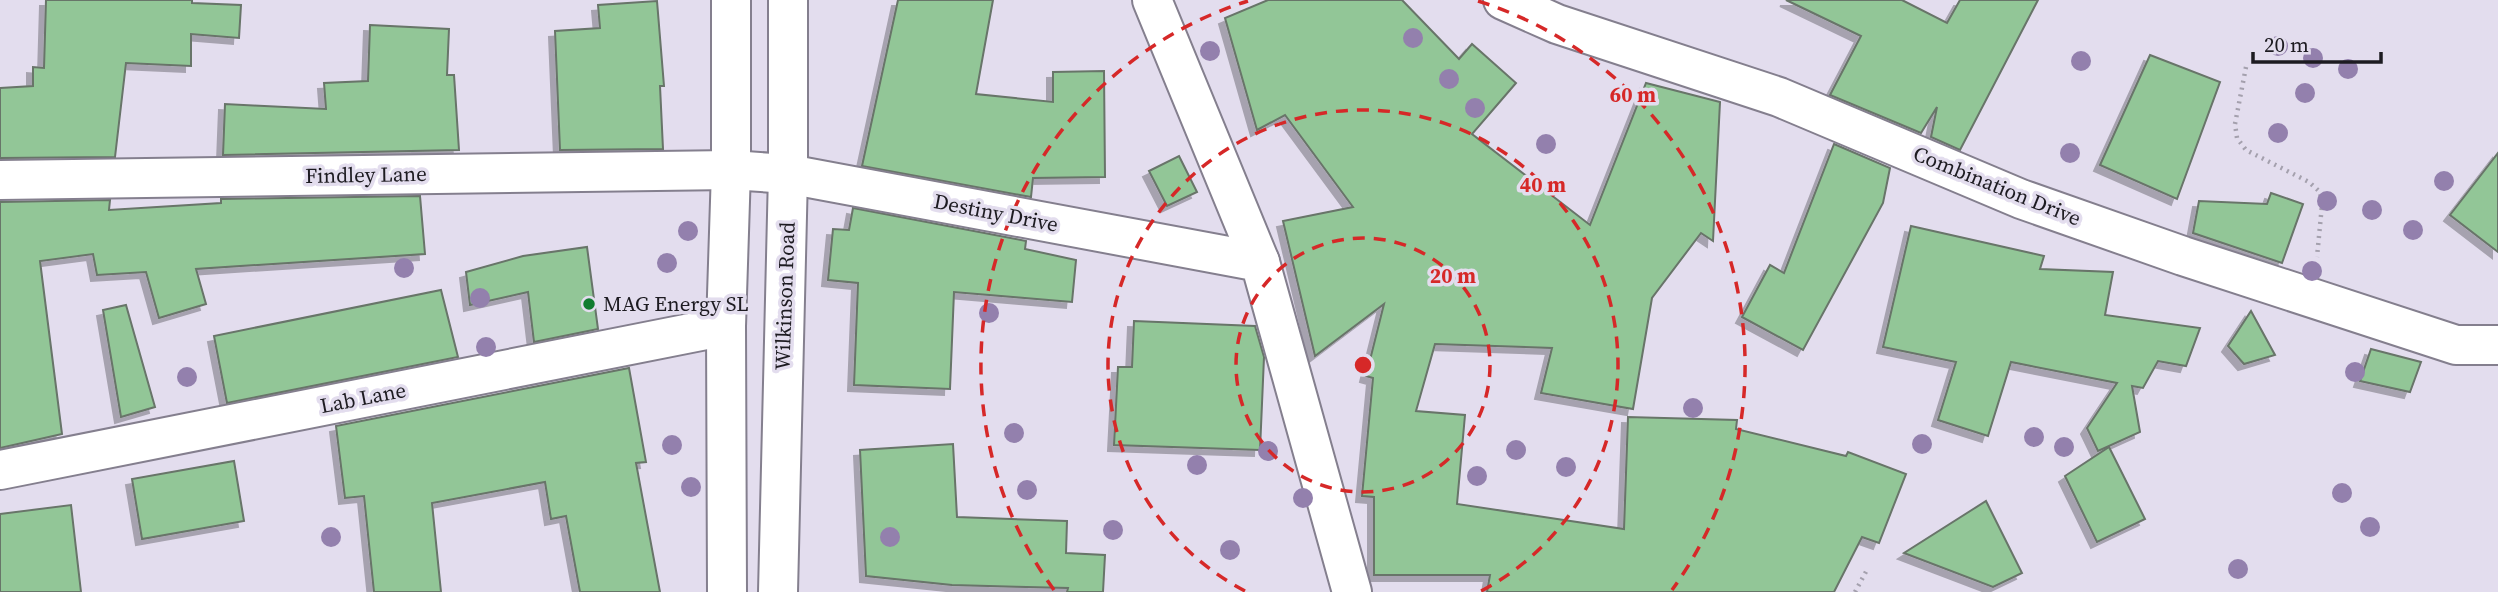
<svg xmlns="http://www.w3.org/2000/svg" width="2498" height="592" font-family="'Source Serif 4',serif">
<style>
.building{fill:#92c697;stroke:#687469;stroke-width:2;filter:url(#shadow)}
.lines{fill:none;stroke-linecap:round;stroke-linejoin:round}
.street-casing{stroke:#847f8e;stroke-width:42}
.secondary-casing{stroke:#847f8e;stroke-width:42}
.primary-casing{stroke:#847f8e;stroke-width:42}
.path{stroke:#a4a0ad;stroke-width:4.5;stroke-dasharray:2 5;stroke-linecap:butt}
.street{stroke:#fff;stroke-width:38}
.secondary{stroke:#fff;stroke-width:38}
.primary{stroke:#fff;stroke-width:38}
.tree{fill:#9380ad}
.ring{fill:none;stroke:#d62828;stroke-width:3.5;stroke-dasharray:12 9}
.poi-dot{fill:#117c30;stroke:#e3ddee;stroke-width:2.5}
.labels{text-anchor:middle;stroke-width:7;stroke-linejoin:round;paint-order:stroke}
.street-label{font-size:21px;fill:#1d1b21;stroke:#e3ddee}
.poi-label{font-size:21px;fill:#1d1b21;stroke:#e3ddee;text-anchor:start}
.centre{fill:#d62828;stroke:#e3ddee;stroke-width:3.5}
.ring-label{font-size:21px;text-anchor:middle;font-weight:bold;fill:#d62828;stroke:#e3ddee;stroke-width:7;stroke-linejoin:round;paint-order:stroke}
</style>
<defs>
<filter id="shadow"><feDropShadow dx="-6" dy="6" stdDeviation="0" flood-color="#0004"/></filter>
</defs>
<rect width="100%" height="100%" fill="#e3ddee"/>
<g class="building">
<polygon points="46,0 192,0 192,3 241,5 239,38 191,34 191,66 126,63 115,157 0,158 0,88 33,86 33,67 44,68"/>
<polygon points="898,0 993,0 976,94 1053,102 1053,72 1104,71 1105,177 1033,178 1031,197 862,166"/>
<polygon points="1268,0 1402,0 1459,59 1472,44 1516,83 1472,134 1590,225 1646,83 1720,102 1713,241 1701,233 1652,298 1633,409 1541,393 1552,348 1435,344 1416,411 1465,415 1457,504 1624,529 1628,417 1737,420 1736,429 1846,456 1848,452 1906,474 1879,543 1862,537 1834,592 1487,592 1490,575 1374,575 1374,497 1362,496 1373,378 1366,376 1384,304 1315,356 1283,221 1353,207 1285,115 1257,130 1225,18"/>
<polygon points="1786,0 1902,0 1947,23 1960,0 2038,0 1960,150 1931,137 1937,107 1921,133 1830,95 1861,36"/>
<polygon points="657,1 664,86 660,86 663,149 560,150 555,31 600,28 598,5"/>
<polygon points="370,25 449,29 447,75 454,75 459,150 223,155 225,104 326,109 324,83 368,81"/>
<polygon points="2150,55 2220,82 2177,199 2100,165"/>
<polygon points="1834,144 1890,168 1883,203 1803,350 1742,317 1770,265 1784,273"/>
<polygon points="2498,153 2498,252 2450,215"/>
<polygon points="1179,156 1197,192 1167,206 1149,171"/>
<polygon points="2271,193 2303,204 2282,263 2193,233 2199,201 2267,204"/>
<polygon points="420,196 425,254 196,269 206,304 159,318 146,272 97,275 93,254 40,261 62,434 0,448 0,202 110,200 109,210 221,203 221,199"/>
<polygon points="853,208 1026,241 1025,249 1076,260 1072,302 954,292 950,389 854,385 858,283 828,280 833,229 849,230"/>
<polygon points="1911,226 2044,256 2040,269 2113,272 2105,315 2200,328 2186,366 2158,361 2143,388 2132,386 2140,432 2098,451 2087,428 2117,383 2011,362 1988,436 1938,420 1956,362 1883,347"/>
<polygon points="587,247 598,329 534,342 528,292 470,305 466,272 523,256"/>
<polygon points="441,290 458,357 227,403 214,336"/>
<polygon points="126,305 155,407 121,417 103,310"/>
<polygon points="2251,311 2275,355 2244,364 2228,346"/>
<polygon points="1134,321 1255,326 1264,357 1260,450 1114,445 1118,367 1132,367"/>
<polygon points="2371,349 2421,362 2410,392 2360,381"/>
<polygon points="629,368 646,462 636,463 660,592 580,592 566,516 551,519 545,482 432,503 441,592 374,592 364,496 345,498 336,426"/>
<polygon points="953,444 957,517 1067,521 1066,553 1105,555 1103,592 1067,592 1068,588 952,585 866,576 860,450"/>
<polygon points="2109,447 2145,519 2097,542 2065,476"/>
<polygon points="234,461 244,521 142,539 132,479"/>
<polygon points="1986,501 2022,573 1993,587 1904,553"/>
<polygon points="71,505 81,592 0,592 0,514"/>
</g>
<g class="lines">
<g class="street-casing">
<g id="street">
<polyline points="1152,0 1260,262"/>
<polyline points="1503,0 1557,24 1779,97 2021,199 2183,256 2456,345 2498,345"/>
<polyline points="0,180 731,170"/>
<polyline points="0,470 726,326"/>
</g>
</g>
<g class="secondary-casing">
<polyline id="secondary" points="731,170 788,174 1260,262 1352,592"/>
</g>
<g class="primary-casing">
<g id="primary">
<polyline points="727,592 726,326 731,170 731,0"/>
<polyline points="778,592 788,174 788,0"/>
</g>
</g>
<g class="path">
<polyline points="2246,67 2235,124 2237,138 2246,150 2309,182 2320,192 2322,205 2317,257"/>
<polyline points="1855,592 1868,568"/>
</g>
<use href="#street" class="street"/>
<use href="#secondary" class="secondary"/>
<use href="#primary" class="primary"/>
</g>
<g class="tree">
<circle cx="1413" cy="38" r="10"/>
<circle cx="2278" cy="46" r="10"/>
<circle cx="1210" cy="51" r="10"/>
<circle cx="2313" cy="58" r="10"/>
<circle cx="2081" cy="61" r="10"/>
<circle cx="2348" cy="69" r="10"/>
<circle cx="1449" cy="79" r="10"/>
<circle cx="2305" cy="93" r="10"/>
<circle cx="1475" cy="108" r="10"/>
<circle cx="2278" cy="133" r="10"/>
<circle cx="1546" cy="144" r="10"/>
<circle cx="2070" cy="153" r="10"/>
<circle cx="2444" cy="181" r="10"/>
<circle cx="2327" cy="201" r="10"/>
<circle cx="2372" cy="210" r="10"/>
<circle cx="2413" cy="230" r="10"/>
<circle cx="688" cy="231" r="10"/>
<circle cx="667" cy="263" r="10"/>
<circle cx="404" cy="268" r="10"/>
<circle cx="2312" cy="271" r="10"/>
<circle cx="480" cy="298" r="10"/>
<circle cx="989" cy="313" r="10"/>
<circle cx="486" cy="347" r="10"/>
<circle cx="2355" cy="372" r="10"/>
<circle cx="187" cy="377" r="10"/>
<circle cx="1693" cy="408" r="10"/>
<circle cx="1014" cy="433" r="10"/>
<circle cx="2034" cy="437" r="10"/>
<circle cx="1922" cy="444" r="10"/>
<circle cx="672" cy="445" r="10"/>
<circle cx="2064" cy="447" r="10"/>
<circle cx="1516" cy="450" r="10"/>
<circle cx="1268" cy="451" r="10"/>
<circle cx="1197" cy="465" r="10"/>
<circle cx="1566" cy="467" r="10"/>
<circle cx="1477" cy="476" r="10"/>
<circle cx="691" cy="487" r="10"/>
<circle cx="1027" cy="490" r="10"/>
<circle cx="2342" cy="493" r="10"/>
<circle cx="1303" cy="498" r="10"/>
<circle cx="2370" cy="527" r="10"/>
<circle cx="1113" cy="530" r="10"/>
<circle cx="331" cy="537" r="10"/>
<circle cx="890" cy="537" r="10"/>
<circle cx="1230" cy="550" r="10"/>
<circle cx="2238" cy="569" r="10"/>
</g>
<g class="ring">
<circle cx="1363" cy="365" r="127"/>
<path d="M1245 591A255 255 0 1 1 1481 591"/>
<path d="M1054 590A382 382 0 0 1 1248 1M1478 1A382 382 0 0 1 1672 590"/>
</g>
<circle class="poi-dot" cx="589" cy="304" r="7"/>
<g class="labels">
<g class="street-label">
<text transform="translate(366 175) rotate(-1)" y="7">Findley Lane</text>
<text transform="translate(1997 186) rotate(22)" y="7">Combination Drive</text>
<text transform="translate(996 213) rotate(11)" y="7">Destiny Drive</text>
<text transform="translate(785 296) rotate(-88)" y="7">Wilkinson Road</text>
<text transform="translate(363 398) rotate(-11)" y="7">Lab Lane</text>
</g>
<g class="poi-label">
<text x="603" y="311">MAG Energy SL</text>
</g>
</g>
<circle cx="1363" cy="365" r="10" class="centre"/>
<g class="ring-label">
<text x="1633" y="102">60 m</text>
<text x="1543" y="192">40 m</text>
<text x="1453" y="283">20 m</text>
</g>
<path d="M2253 52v10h128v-10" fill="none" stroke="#1d1b21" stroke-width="3.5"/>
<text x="2264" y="52" font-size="21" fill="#1d1b21" stroke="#e3ddee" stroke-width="5" paint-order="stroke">20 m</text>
</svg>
